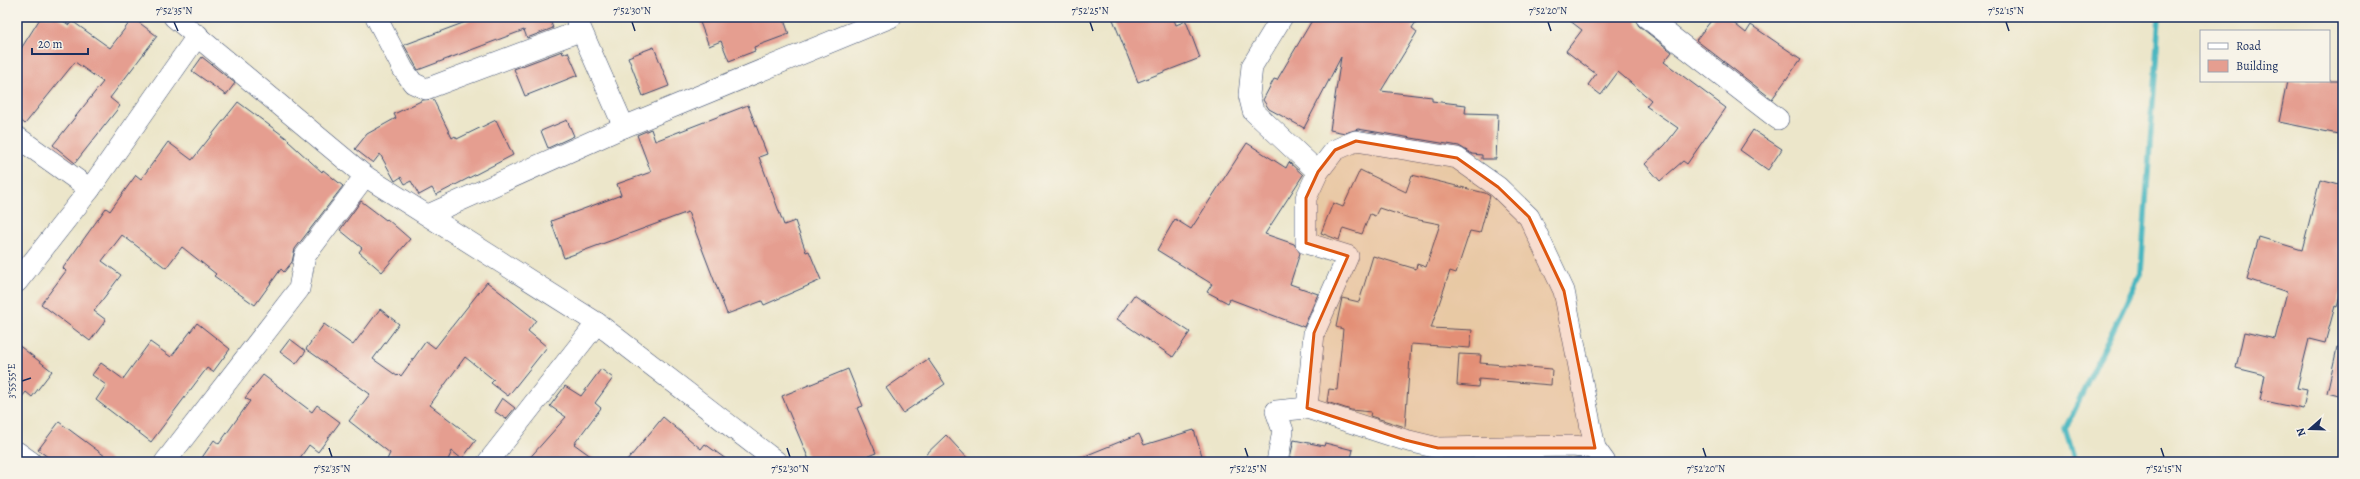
<svg xmlns="http://www.w3.org/2000/svg" width="2360" height="479" font-family="Alegreya,serif">
<style>
.lines{fill:none;stroke-linecap:round;stroke-linejoin:round}
.stream{stroke:#47b6c0;stroke-width:5.5}
.building{fill:#e59e90}
.minor-casing{stroke:#3a4a6e;stroke-width:22}
.minor{stroke:#fff;stroke-width:21}
.marked{fill:#de5710;fill-opacity:0.2;stroke:#de5710;stroke-width:3;stroke-linejoin:round}
.ticks{fill:none;stroke:#1b2f5e;stroke-width:1.5}
.neatline{fill:none;stroke:#1b2f5e;stroke-width:1.5}
.ticks-label{font-size:10px;text-anchor:middle;fill:#1b2f5e}
</style>
<rect width="100%" height="100%" fill="#f7f3e8"/>
<filter id="ink" filterUnits="userSpaceOnUse"><feTurbulence type="fractalNoise" baseFrequency=".025" numOctaves="2"/><feDisplacementMap in="SourceGraphic" scale="8" xChannelSelector="R" yChannelSelector="G"/><feConvolveMatrix kernelMatrix="1 2 1 2 8 2 1 2 1" color-interpolation-filters="sRGB"/></filter>
<filter id="wash" filterUnits="userSpaceOnUse"><feTurbulence type="fractalNoise" baseFrequency=".012" numOctaves="4" result="noise"/><feDisplacementMap in="SourceGraphic" scale="16" xChannelSelector="R" yChannelSelector="G"/><feGaussianBlur stdDeviation="0.9" result="paint"/><feColorMatrix in="noise" values="0 0 0 0 0 0 0 0 0 0 0 0 0 0 0 0 0 1.4 0 .05"/><feComposite in="paint" operator="in"/></filter>
<g filter="url(#wash)">
<rect width="100%" height="100%" fill="#ece6ca"/>
<g class="lines">
<polyline class="stream" points="2075,462 2065,429 2141,272 2159,17"/>
</g>
<g id="blocks">
<g class="building">
<polygon points="41,17 57,17 69,25 72,21 110,48 133,18 157,36 110,98 120,106 75,163 53,145 103,82 75,62 25,124 17,117 17,55"/>
<polygon points="479,17 554,17 550,20 553,28 527,38 524,30 418,70 404,45"/>
<polygon points="698,17 783,17 789,34 754,47 755,51 729,61 721,41 709,46"/>
<polygon points="1112,17 1173,17 1176,25 1186,21 1200,58 1138,82"/>
<polygon points="1314,17 1419,17 1412,28 1417,32 1381,91 1432,97 1432,101 1466,105 1465,113 1498,114 1496,159 1482,159 1482,155 1472,154 1459,146 1358,129 1345,133 1330,130 1341,57 1304,128 1269,109 1263,100 1274,79 1277,80"/>
<polygon points="1565,17 1634,17 1639,26 1672,52 1664,62 1726,108 1687,164 1683,161 1660,181 1645,164 1665,145 1678,128 1646,106 1651,100 1618,72 1601,95 1588,85 1596,74 1566,51 1582,30"/>
<polygon points="1714,17 1726,17 1746,33 1751,25 1801,59 1772,99 1696,40"/>
<polygon points="654,47 669,86 643,96 628,57"/>
<polygon points="562,51 563,54 568,52 578,75 525,96 514,69"/>
<polygon points="202,57 235,83 226,95 192,71"/>
<polygon points="2287,81 2343,81 2343,135 2279,122"/>
<polygon points="433,99 452,138 455,136 457,139 496,120 513,155 436,195 432,188 419,195 411,181 405,184 401,177 395,181 380,154 373,163 355,149 367,134 396,118 394,114 423,100"/>
<polygon points="238,102 289,140 288,141 322,172 323,170 343,186 295,249 292,262 284,272 281,269 255,305 214,276 216,274 182,247 166,268 122,235 102,261 121,275 94,311 106,320 90,341 41,304 66,271 63,268 106,208 110,211 136,175 141,179 168,142 192,160"/>
<polygon points="748,105 767,154 759,157 784,225 795,221 806,252 809,251 821,280 764,305 762,301 727,314 688,212 564,258 551,221 621,195 617,184 651,172 637,135 651,129 655,141"/>
<polygon points="567,120 574,136 548,148 541,131"/>
<polygon points="1753,130 1782,149 1768,170 1740,150"/>
<polygon points="1247,143 1286,168 1289,162 1303,175 1265,234 1294,244 1300,253 1290,284 1318,294 1304,327 1230,299 1228,303 1207,292 1212,284 1157,250 1175,219 1191,229"/>
<polygon points="1360,170 1406,192 1412,175 1485,193 1490,196 1480,233 1470,231 1456,273 1450,271 1431,328 1472,330 1470,348 1411,344 1405,427 1370,416 1371,412 1351,410 1327,402 1329,389 1337,390 1343,329 1336,327 1342,298 1359,302 1373,256 1416,269 1417,264 1426,267 1440,224 1409,218 1379,208 1375,216 1370,214 1362,234 1343,228 1339,240 1321,233 1333,203 1343,207"/>
<polygon points="2320,180 2343,186 2343,286 2337,307 2335,306 2325,343 2309,339 2297,388 2307,390 2303,409 2260,400 2265,375 2236,368 2244,332 2275,339 2287,292 2247,279 2259,237 2302,250"/>
<polygon points="361,201 386,220 387,219 410,239 382,272 359,252 362,248 340,230"/>
<polygon points="487,282 536,320 528,331 547,347 508,396 491,383 494,380 465,357 430,405 476,440 462,459 452,451 447,462 386,462 390,453 349,421 370,394 306,349 324,324 353,345 380,309 399,324 373,359 397,376 399,374 401,376 426,341 435,348"/>
<polygon points="1134,295 1190,332 1173,357 1117,319"/>
<polygon points="197,323 230,349 213,372 207,368 151,442 96,400 106,385 92,375 101,363 123,379 150,342 171,357"/>
<polygon points="290,339 306,351 296,364 280,352"/>
<polygon points="17,344 52,371 32,397 26,392 17,403"/>
<polygon points="2337,348 2343,349 2343,397 2327,393"/>
<polygon points="1459,354 1481,355 1480,363 1552,369 1551,385 1479,379 1478,387 1457,385"/>
<polygon points="928,359 945,384 903,413 886,388"/>
<polygon points="601,369 613,378 595,403 601,408 574,444 599,462 526,462 566,417 550,406 565,386 581,396"/>
<polygon points="848,369 863,406 857,408 876,453 853,462 810,462 782,396"/>
<polygon points="263,375 312,412 317,405 340,422 318,452 309,445 297,462 199,462 214,440 219,444 250,401 245,398"/>
<polygon points="502,398 515,408 506,419 494,411"/>
<polygon points="663,417 701,449 705,444 730,462 626,462"/>
<polygon points="59,422 113,462 55,462 38,450"/>
<polygon points="1194,430 1204,462 1070,462 1139,434 1144,445"/>
<polygon points="946,435 971,462 918,462"/>
<polygon points="1294,440 1324,446 1325,443 1353,450 1350,462 1289,462"/>
</g>
</g>
</g>
<g filter="url(#ink)">
<use href="#blocks" fill-opacity="0" stroke="#3a4a6e" stroke-width="1"/>
<g class="lines">
<g class="minor-casing">
<g id="minor">
<polyline points="174,17 365,176 597,323 777,462"/>
<polyline points="376,17 403,69 413,83 426,89 580,31"/>
<polyline points="1282,17 1252,66 1249,95 1253,111 1318,172"/>
<polyline points="1646,17 1778,119"/>
<polyline points="576,18 624,127"/>
<polyline points="17,137 90,189"/>
<polyline points="428,215 624,127 891,17"/>
<polyline points="17,282 90,189 198,35"/>
<polyline points="1307,408 1314,333 1348,256 1306,243 1306,198 1318,172 1335,150 1356,141 1457,158 1498,187 1529,217 1564,291 1595,448 1605,462"/>
<polyline points="17,452 31,462"/>
<polyline points="165,462 299,289 305,256 365,176"/>
<polyline points="488,462 597,323"/>
<polyline points="1277,462 1283,431 1276,411 1307,408 1405,440 1438,448 1572,446 1595,448"/>
</g>
</g>
<use href="#minor" class="minor"/>
</g>
</g>
<path class="marked" d="M1356 141 1457 158 1498 187 1529 217 1564 291 1595 448H1438L1405 440 1307 408 1314 333 1348 256 1306 243V198L1318 172 1335 150Z"/>
<path class="ticks" d="M174 22 178 31M632 22 635 31M1090 22 1093 31M1548 22 1551 31M2006 22 2009 31M22 381 31 378M329 448 332 457M787 448 790 457M1245 448 1248 457M1703 448 1706 457M2161 448 2164 457"/>
<rect width="2360" height="479" fill="none" stroke="#f7f3e8" stroke-width="44"/>
<rect x="2200" y="30" width="130" height="52" fill="#f7f3e8" stroke="#9fa5b1"/>
<rect x="2208" y="43" width="20" height="6" fill="#ffffff" stroke="#9fa5b1"/>
<text x="2236" y="50" font-size="12" fill="#1b2f5e">Road</text>
<rect x="2208" y="60" width="20" height="12" fill="#e59e90" stroke="#9fa5b1"/>
<text x="2236" y="70" font-size="12" fill="#1b2f5e">Building</text>
<g transform="translate(2310 429) rotate(250)" stroke="#f7f3e8" stroke-width="3" paint-order="stroke">
<path d="M0-3L7 15L0 10L-7 15Z" fill="#1b2f5e"/>
<text y="-6" font-size="11" font-weight="bold" text-anchor="middle" fill="#1b2f5e">N</text>
</g>
<path d="M32 48v6h56v-6" fill="none" stroke="#1b2f5e" stroke-width="2"/>
<text x="38" y="48" font-size="12" fill="#1b2f5e" stroke="#f7f3e8" stroke-width="3" paint-order="stroke">20 m</text>
<rect x="22" y="22" width="2316" height="435" class="neatline"/>
<g class="ticks-label">
<text x="174" y="14">7°52'35"N</text>
<text x="632" y="14">7°52'30"N</text>
<text x="1090" y="14">7°52'25"N</text>
<text x="1548" y="14">7°52'20"N</text>
<text x="2006" y="14">7°52'15"N</text>
<text transform="translate(11 381) rotate(-90)" y="4">3°55'55"E</text>
<text x="332" y="472">7°52'35"N</text>
<text x="790" y="472">7°52'30"N</text>
<text x="1248" y="472">7°52'25"N</text>
<text x="1706" y="472">7°52'20"N</text>
<text x="2164" y="472">7°52'15"N</text>
</g>
</svg>
